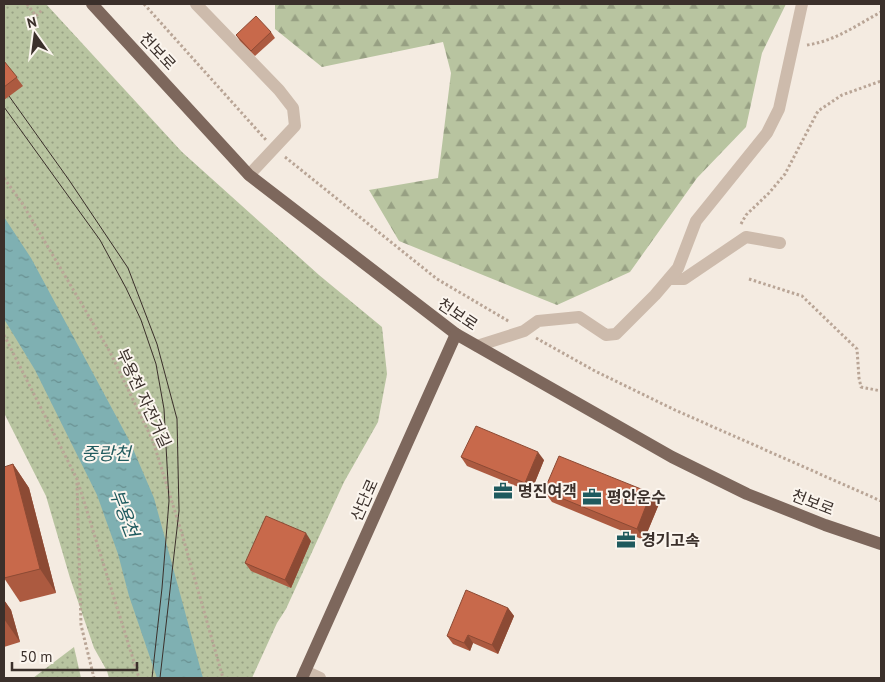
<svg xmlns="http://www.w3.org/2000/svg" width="885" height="682" font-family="'PT Sans','Noto Sans KR',sans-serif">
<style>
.forest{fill:url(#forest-firs)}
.park{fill:url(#park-dots)}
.water{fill:url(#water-ripples)}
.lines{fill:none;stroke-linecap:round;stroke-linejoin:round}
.path{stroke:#b9a596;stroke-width:3;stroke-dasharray:2.5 2.5;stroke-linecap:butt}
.minor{stroke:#cdbbac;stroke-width:12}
.major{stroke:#7d675c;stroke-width:12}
.tram{stroke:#3b302b;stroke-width:1}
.wall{fill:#ac5a40}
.shaded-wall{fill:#8c4a34}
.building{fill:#c8694b;stroke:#8c4a34}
.labels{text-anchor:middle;stroke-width:4;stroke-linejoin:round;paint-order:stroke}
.street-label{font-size:16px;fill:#3b302b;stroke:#fbf5ee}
.poi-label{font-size:16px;font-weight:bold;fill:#3b302b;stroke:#fbf5ee;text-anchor:start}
.water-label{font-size:18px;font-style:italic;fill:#1f5a5e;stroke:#fbf5ee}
</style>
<defs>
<pattern id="forest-firs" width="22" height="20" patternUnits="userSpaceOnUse" patternTransform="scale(1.25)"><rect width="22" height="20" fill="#b8c4a0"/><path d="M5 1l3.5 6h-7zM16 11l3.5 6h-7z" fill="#97a083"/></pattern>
<pattern id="park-dots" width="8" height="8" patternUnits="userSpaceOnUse" patternTransform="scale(1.25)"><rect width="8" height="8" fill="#b8c4a0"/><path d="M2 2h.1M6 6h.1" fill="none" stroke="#97a083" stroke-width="1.8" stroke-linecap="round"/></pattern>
<pattern id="water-ripples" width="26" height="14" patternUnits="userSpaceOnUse" patternTransform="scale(1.25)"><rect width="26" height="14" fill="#7fb0b2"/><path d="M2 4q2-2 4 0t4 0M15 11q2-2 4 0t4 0" fill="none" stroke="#699091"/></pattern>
</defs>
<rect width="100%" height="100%" fill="#f4ebe1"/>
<polygon class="forest" points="275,4 786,4 762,53 746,127 697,178 630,272 557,305 399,241 369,190 438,178 451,73 443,42 322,67 275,29"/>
<g class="park">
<polygon points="4,4 46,4 182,152 319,275 382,327 387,374 378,422 344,482 286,609 277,623 252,678 109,678 107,671 94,648 70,578 46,496 4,413"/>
<polygon points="74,647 81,678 33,678"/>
</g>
<polygon class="water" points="4,217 31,258 130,442 154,498 203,678 157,678 129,596 118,554 97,495 35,370 4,319"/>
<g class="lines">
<g class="path">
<polyline points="27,4 36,16 43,9"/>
<polyline points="144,4 266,140"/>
<path d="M807 45C835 41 857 25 881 12"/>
<polyline points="285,157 437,279 510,322"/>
<polyline points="4,178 22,203 110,352 153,441 182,534 223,678"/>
<polyline points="741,224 746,215 769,193 785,174 818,111 842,95 881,81"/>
<polyline points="749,279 802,296 857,349 859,378 861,387 881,391"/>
<polyline points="4,335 77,479 139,678"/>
<polyline points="536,338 595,371 675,410 881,501"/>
<polyline points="77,483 81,625 94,678"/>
</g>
<g class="minor">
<polyline points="196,4 279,90 293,108 295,126 249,175"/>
<polyline points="669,279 684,279 746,237 780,243"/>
<polyline points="477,346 524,331 538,321 579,317 606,335 616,334 655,295 678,268 696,221 767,133 779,109 802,4"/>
<polyline points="305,671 320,678"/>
</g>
<g class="major">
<polyline points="92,4 249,175 456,334 672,457 747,494 825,525 881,544"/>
<polyline points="302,678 456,334"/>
</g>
<g class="tram">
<polyline points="4,89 69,180 128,268 157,344 177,419 179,511 160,678"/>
<polyline points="4,107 100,240 126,288 141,320 156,364 164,409 169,501 162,588 152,678"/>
</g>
</g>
<g class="wall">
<polygon points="271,32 275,38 255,56 240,41 236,35"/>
<polygon points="4,61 23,86 4,100"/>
<polygon points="461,457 544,460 531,492 467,466"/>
<polygon points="13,464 29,488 56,593 20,602 4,578"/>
<polygon points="544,491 651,493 659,504 644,540 552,502"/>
<polygon points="311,541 291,588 251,571 245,563"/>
<polygon points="4,600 11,610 20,642 4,647"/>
<polygon points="508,608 514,616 498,654 473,643 470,651 453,644 447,636"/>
</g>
<g class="shaded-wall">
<polygon points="538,452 544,460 531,492 525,483"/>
<polygon points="13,464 29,488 56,593 40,569"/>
<polygon points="651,493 659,504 644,540 637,529"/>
<polygon points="306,533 311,541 291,588 285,580"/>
<polygon points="4,600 11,610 20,642 4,619"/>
<polygon points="508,608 514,616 498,654 492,645"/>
<polygon points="468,635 473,643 470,651 464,643"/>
</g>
<g class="building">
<polygon points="256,16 271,32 251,51 236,35"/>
<polygon points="4,61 17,77 4,87"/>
<polygon points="476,426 538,452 525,483 461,457"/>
<polygon points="559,456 651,493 637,529 544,491"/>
<polygon points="13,464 40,569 4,578 4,467"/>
<polygon points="266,516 306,533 285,580 245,563"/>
<polygon points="466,590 508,608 492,645 468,635 464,643 447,636"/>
</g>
<defs>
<g id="office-bare" transform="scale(1.5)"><path d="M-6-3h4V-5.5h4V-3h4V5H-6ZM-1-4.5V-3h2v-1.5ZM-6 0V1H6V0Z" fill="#1f5a5e" stroke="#fbf5ee" stroke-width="2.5" paint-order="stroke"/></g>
</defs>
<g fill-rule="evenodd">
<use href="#office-bare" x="503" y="491"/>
<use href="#office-bare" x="592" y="497"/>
<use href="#office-bare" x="626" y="540"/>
</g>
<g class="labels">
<g class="street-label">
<text transform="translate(158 51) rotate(47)" y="6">천보로</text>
<text transform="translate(458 314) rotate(34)" y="6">천보로</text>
<text transform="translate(144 398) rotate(65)" y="6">부용천 자전거길</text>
<text transform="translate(364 500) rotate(-66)" y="6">산단로</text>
<text transform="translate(813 502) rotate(21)" y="6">천보로</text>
</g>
<g class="poi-label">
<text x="518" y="497">명진여객</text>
<text x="607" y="503">평안운수</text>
<text x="641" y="546">경기고속</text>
</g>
<g class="water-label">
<text x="106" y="460">중랑천</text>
<text transform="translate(124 513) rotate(69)" y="6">부용천</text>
</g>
</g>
<rect width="885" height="682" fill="none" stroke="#3b302b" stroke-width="10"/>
<g transform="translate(35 35) rotate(346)" stroke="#fbf5ee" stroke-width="4" paint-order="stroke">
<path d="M0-4L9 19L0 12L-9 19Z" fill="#3b302b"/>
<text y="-8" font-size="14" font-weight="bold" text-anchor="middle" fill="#3b302b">N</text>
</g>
<path d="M12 662v8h125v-8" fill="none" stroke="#3b302b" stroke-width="2.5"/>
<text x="20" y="662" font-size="15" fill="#3b302b" stroke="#fbf5ee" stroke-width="4" paint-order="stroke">50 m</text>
</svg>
